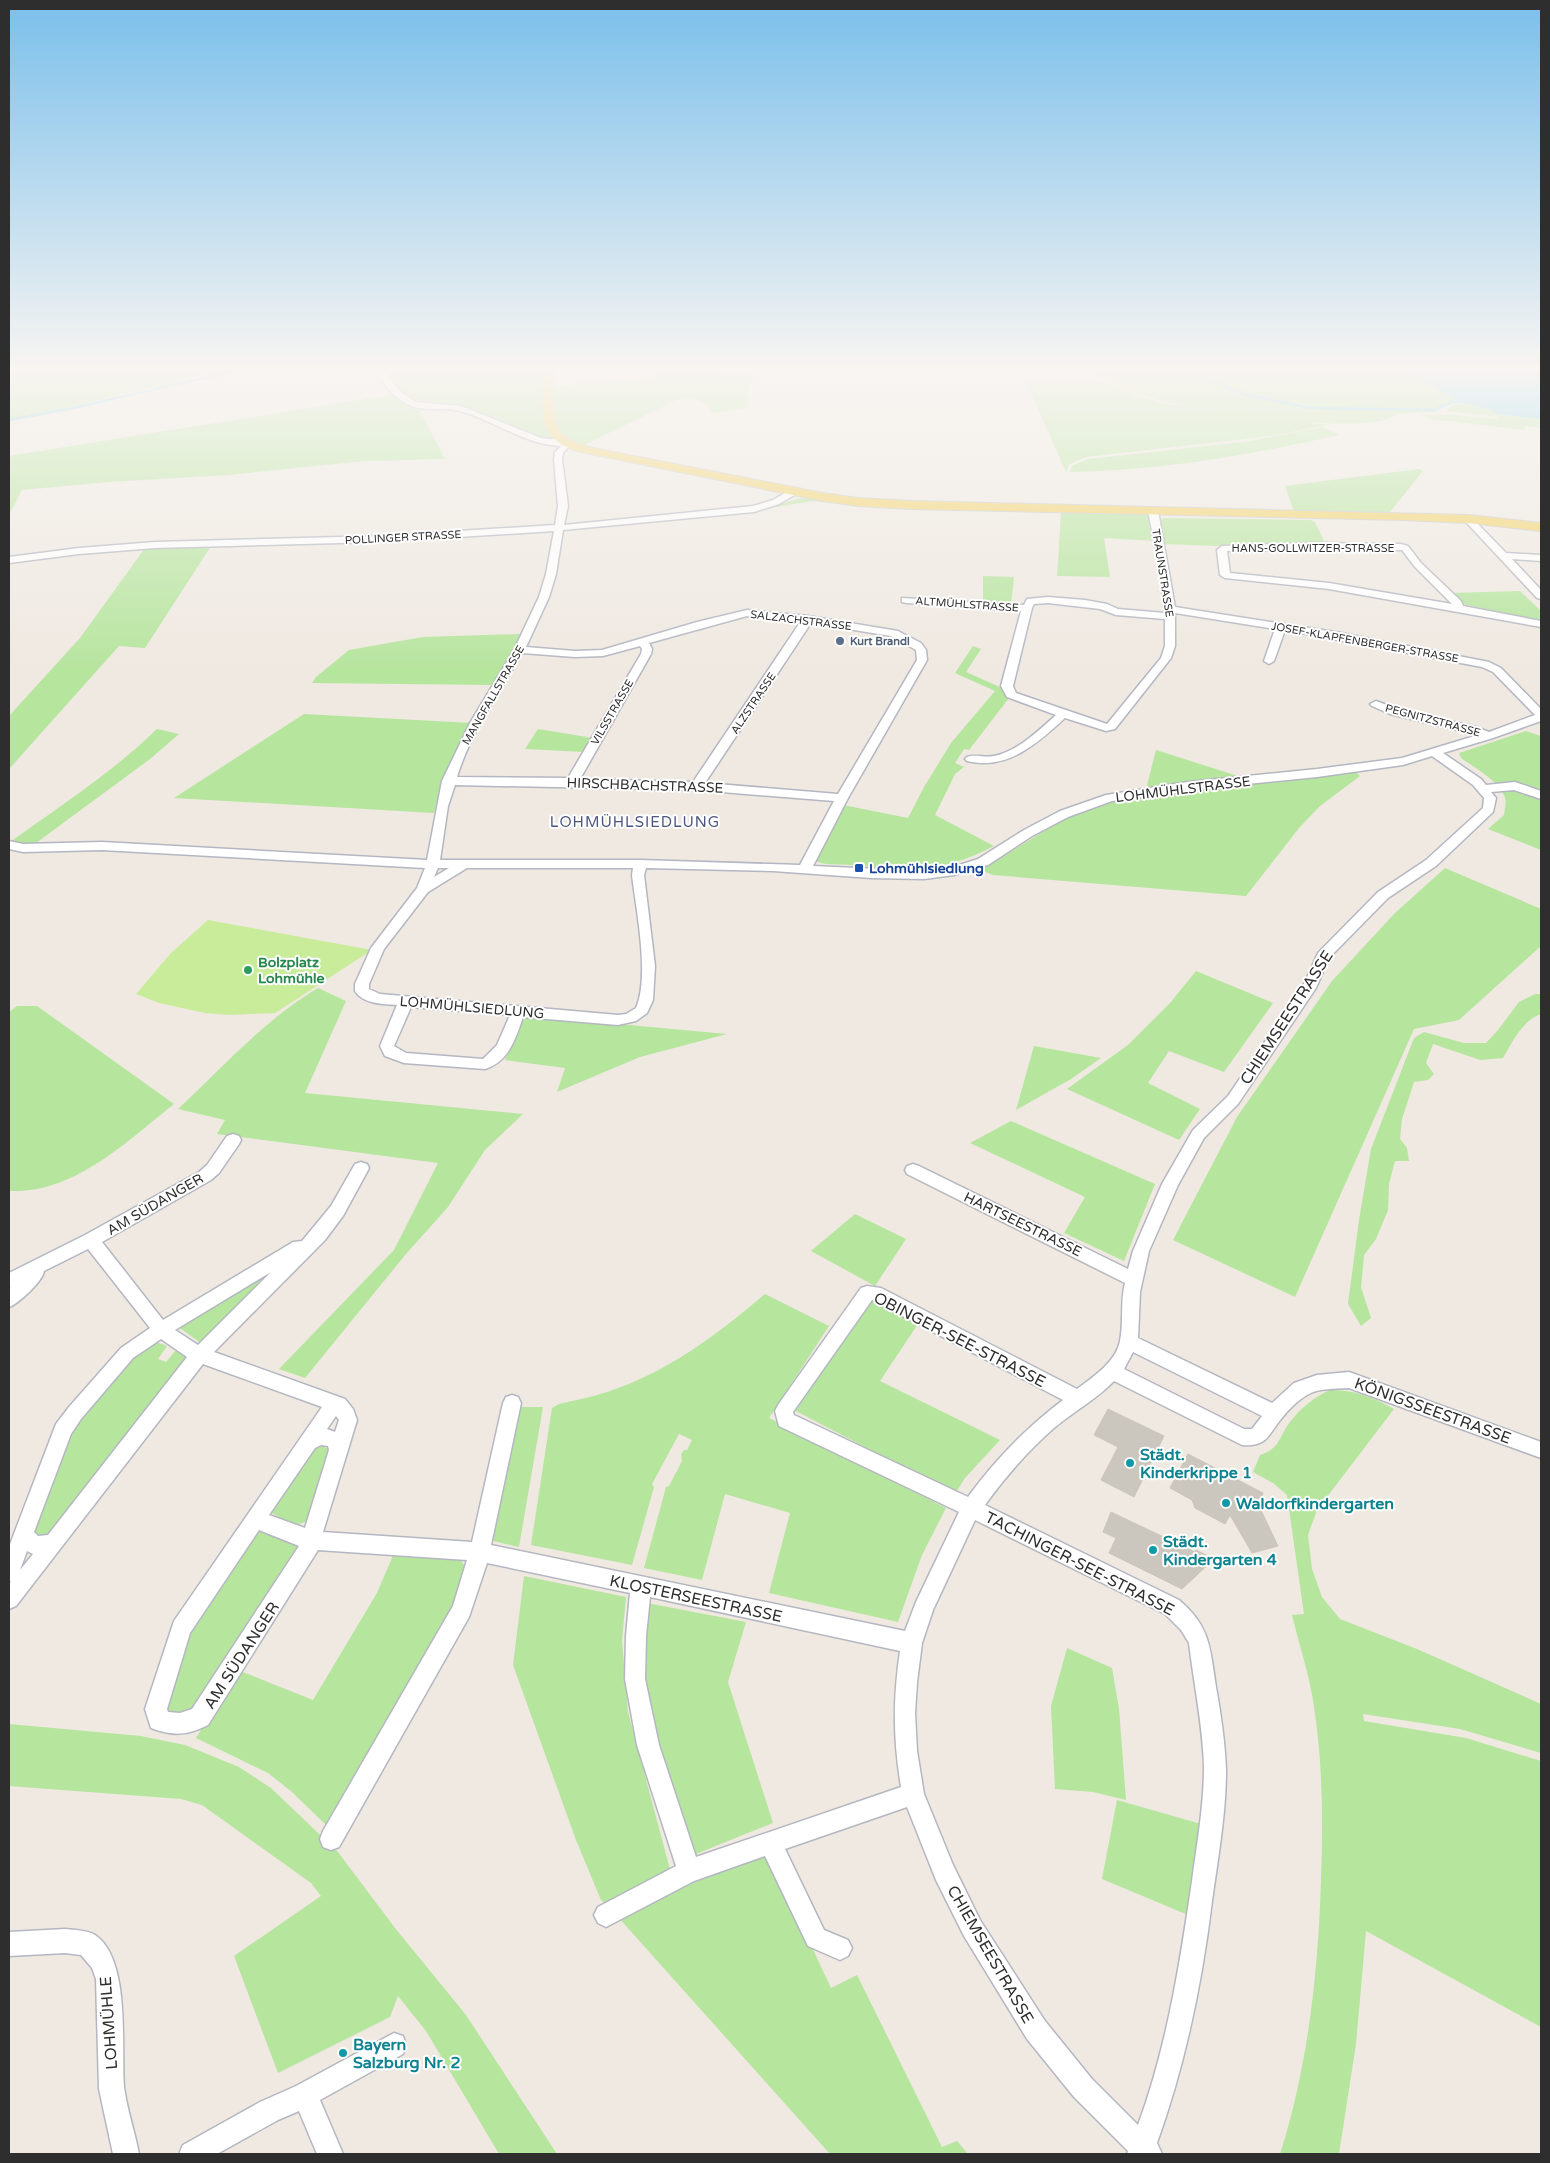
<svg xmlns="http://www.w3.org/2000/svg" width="1550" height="2163" font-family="'Varela Round',sans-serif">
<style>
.green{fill:#b6e59e}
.pitch{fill:#c9ec9a}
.water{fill:#75cff0}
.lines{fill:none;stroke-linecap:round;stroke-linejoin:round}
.stream{stroke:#75cff0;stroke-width:2.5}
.building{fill:#cbc7bf;stroke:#cbc5ba}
.minor-casing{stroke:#b4b7c1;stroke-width:3}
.major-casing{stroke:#c9c9c9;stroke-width:2}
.minor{fill:#fff;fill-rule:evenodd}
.major{fill:#f2d163;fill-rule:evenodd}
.service-dot{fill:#5c6f8a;stroke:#fff;stroke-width:2}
.transit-dot{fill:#1a4fb4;stroke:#fff;stroke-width:2}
.leisure-dot{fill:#2e9e5b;stroke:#fff;stroke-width:2}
.culture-dot{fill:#0f9aa8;stroke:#fff;stroke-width:2}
.labels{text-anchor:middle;stroke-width:4;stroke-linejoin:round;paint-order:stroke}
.far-street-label{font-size:11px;fill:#2e2e2e;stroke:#fff}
.far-service-label{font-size:11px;font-weight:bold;fill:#4e5e75;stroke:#fff;text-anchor:start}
.street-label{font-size:14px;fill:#2e2e2e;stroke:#fff}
.transit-label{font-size:14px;font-weight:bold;fill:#164399;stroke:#fff;text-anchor:start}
.leisure-label{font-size:14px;font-weight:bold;fill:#27864d;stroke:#fff;text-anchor:start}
.neighbourhood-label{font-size:15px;letter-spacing:1px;fill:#4d5680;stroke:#fff}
.near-street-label{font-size:16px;fill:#2e2e2e;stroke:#fff}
.near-culture-label{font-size:16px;font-weight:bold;fill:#0d838f;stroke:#fff;text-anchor:start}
</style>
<rect width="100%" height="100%" fill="#efe9e1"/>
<g class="green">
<polygon points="9,368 218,368 223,370 233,368 250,368 210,377 207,374 40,414 41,415 9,421"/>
<polygon points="379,368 547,368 544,379 553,434 556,441 542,439 464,408 424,405 407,399"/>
<path d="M653 368 755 374 749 386 748 408 712 413C708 399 691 398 679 399L582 446C552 434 552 416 552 386L656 377Z"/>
<path d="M1084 368H1399L1411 376 1458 399 1446 403 1439 410 1431 412 1396 414C1373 439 1190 409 1154 399 1129 392 1107 379 1084 368Z"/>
<polygon points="1026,382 1106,382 1137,396 1167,404 1328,425 1270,436 1086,457 1070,464 1066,472"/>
<polygon points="397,394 420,407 415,410 419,410 445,459 365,461 228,475 109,482 22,490 9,515 9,456"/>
<polygon points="1463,403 1490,409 1497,414 1541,419 1541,428 1525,426 1524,430 1430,419 1421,415 1454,415 1498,419 1498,417 1446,411 1453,404"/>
<path d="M1323 427 1339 435C1250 455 1161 471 1070 472L1072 466 1088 459 1244 442Z"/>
<polygon points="1419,469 1423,471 1390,512 1294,512 1285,486"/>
<polygon points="807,498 850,504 1145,514 1150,516 1155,541 1104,538 1110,577 1057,576 1061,513 892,509 812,501 753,511 799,499"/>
<polygon points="1163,518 1311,520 1315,522 1325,543 1216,546 1164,544 1160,521"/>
<polygon points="211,546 145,648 119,646 9,769 9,716 80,638 145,548"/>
<polygon points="983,576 1014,577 1011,604 983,602"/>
<polygon points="1520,591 1541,611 1541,621 1471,606 1463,604 1452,593"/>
<polygon points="522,634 494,685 312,683 316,677 349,650 423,637"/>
<path d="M973 646 981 649 966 672 1002 688 1003 693 1009 698 969 750 964 749 955 763 964 767 955 774 935 815 994 846C940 874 908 871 850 865 840 864 825 866 816 861V857L843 805 908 818 924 787 951 743 995 691 955 673Z"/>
<polygon points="304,714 472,723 442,781 434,813 174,798"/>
<path d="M157 729 179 734 150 759 32 846 10 842C60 806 113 772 157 729Z"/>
<polygon points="538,729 593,738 584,752 525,749"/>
<path d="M1526 731 1541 736V850L1488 829 1504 815C1505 808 1507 801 1504 795 1496 779 1475 768 1461 758L1459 753Z"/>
<polygon points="1156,750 1244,778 1149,789 1147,785"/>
<polygon points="1356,772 1360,776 1320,806 1299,828 1246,896 993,875 983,871 980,867 994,862 1070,815 1104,803 1152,794"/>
<polygon points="1445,868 1541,909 1541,946 1459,1020 1414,1029 1295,1297 1173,1240 1237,1117 1332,981 1395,913"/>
<polygon points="1196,971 1273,1003 1224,1072 1169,1051 1148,1083 1200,1109 1179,1140 1067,1089 1128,1045 1170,1003"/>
<path d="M318 988 346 1001 305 1093 523 1114 485 1150 448 1207 406 1254 305 1378 279 1369 394 1250 438 1163 217 1134 225 1120 178 1109C223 1067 264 1020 318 988Z"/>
<path d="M1535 994H1541V1014C1523 1020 1512 1042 1503 1058L1480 1060 1433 1044 1426 1063 1434 1074 1428 1080 1414 1082 1402 1119 1400 1139 1407 1148 1409 1161H1395L1389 1184 1388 1210 1376 1239 1364 1255 1361 1287 1371 1318 1361 1326 1348 1304 1359 1220 1371 1149 1414 1038 1424 1032 1464 1043H1486L1498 1030 1519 1002Z"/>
<path d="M17 1006H37L174 1104C126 1142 74 1194 9 1191V1012Z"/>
<path d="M531 1016 727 1034 640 1057 557 1092 565 1068 505 1060C511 1044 514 1022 531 1016Z"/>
<polygon points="1034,1046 1101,1058 1071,1079 1016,1110"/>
<polygon points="1011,1121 1155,1184 1124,1261 1064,1233 1085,1197 970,1143"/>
<polygon points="855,1214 906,1239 875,1286 811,1251"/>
<polygon points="297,1254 201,1343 181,1329 181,1326"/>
<path d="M765 1294 829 1326 769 1418 946 1508 922 1555 898 1622 769 1593 790 1513 725 1494 702 1580 644 1568 666 1487 669 1486 682 1461 681 1455 684 1450H687L692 1440 679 1434 652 1484 654 1487 632 1565 531 1545 552 1408 559 1404C575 1400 592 1397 607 1392 665 1374 720 1333 765 1294Z"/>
<polygon points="870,1300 918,1324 880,1381 1000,1440 965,1478 955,1494 794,1410"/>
<polygon points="156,1342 167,1346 158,1359 166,1362 176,1350 190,1357 50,1536 37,1538 33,1534 70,1428 126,1361 151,1343"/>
<path d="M1330 1390C1354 1390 1373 1397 1394 1409L1317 1510 1308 1535 1312 1569 1322 1597 1340 1619 1417 1649 1541 1704V1753L1460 1729 1363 1714 1364 1721 1466 1738 1541 1761V2027L1366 1931 1356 2044 1339 2154H1280C1308 2066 1318 1974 1321 1881 1323 1823 1323 1765 1314 1707 1310 1676 1299 1645 1292 1615L1304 1614 1287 1495 1273 1483 1253 1472 1260 1455C1280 1449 1279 1436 1290 1422 1301 1408 1314 1397 1330 1390Z"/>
<polygon points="517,1407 543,1407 519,1547 489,1540"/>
<path d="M316 1446H323L328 1449V1455L309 1519C298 1530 284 1519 272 1513V1507Z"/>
<polygon points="258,1532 263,1532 293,1543 298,1548 196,1711 177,1715 168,1710 167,1701 189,1630 252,1537"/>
<polygon points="394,1553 461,1561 464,1565 466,1579 456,1602 326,1825 292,1792 268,1773 196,1738 238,1670 313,1700 377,1593"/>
<polygon points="524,1576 626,1597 622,1641 628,1712 671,1873 609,1906 601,1900 576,1840 513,1665"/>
<polygon points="647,1603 746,1622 728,1682 773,1823 691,1856 646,1698 643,1662"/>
<polygon points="1067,1648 1112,1668 1119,1709 1126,1800 1093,1792 1055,1789 1051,1706"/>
<polygon points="9,1724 141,1736 185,1745 239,1767 271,1788 338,1852 395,1928 466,2015 557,2154 499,2154 426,2031 398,1996 390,2017 278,2073 234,1956 321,1896 311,1883 202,1805 181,1799 9,1786"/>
<polygon points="1117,1800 1201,1824 1188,1915 1102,1879"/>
<polygon points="761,1856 773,1864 831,1988 857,1975 942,2147 957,2141 968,2154 830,2154 618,1917 648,1898"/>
</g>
<polygon class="pitch" points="208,920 372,950 275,1013 229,1015 205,1013 159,1003 136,994 171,953"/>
<polygon class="water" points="1399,368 1527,368 1541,374 1541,419 1497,414 1489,409 1463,403"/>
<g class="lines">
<g class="stream">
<polyline points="1182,368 1243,394 1309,408 1434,410 1452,402 1466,401"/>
<polyline points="9,420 73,408 248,368"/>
</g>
</g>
<g class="building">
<polygon points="1108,1409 1164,1436 1134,1497 1101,1480 1118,1447 1094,1435"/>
<polygon points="1188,1454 1263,1493 1259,1506 1278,1546 1252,1553 1230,1515 1225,1524 1195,1508 1192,1500 1170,1488"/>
<polygon points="1111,1512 1195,1552 1196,1550 1214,1559 1182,1589 1109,1553 1116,1538 1103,1532"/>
</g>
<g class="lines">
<g class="minor-casing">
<g id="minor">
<path d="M373 368H381L400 391 415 402 461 406 541 438 571 441 572 443 563 453 562 459 568 506 564 525 753 506 773 500 790 490H796V494L779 504 754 512 563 530 556 574 549 597 526 647 575 651 602 650 697 622 747 610 808 616 898 631 921 643 926 650 927 660 848 798 813 866 924 871 953 867 978 859 1024 830 1060 811 1106 795 1188 782 1317 769 1402 758 1478 735 1390 714 1372 706 1370 704 1376 701 1397 709 1476 727 1489 732 1535 715 1493 672 1482 667 1285 630 1274 661 1269 664 1264 661 1275 629 1175 613V646L1171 658 1115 729 1106 731 1065 718C1038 743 1007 771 967 761L965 759 967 757C976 754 985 758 994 756 1018 751 1038 731 1056 715L1007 697 1001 686 1021 611 906 603 902 602V598L1024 605 1027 599 1048 597 1085 600 1107 604 1118 609 1165 613 1159 565 1148 511 1153 508 1158 511 1175 607 1341 633 1489 662 1501 668 1541 709V721L1493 738 1443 753 1481 779 1486 785 1515 782 1541 791V799L1514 790 1491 792 1496 798 1493 812 1436 866 1388 898 1329 958 1316 988 1238 1104 1204 1138 1178 1185 1149 1251 1140 1292 1138 1338 1272 1403 1294 1383 1317 1375 1349 1372 1541 1442V1458L1349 1388C1336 1389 1318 1388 1307 1395 1298 1400 1287 1411 1281 1419 1268 1435 1267 1447 1242 1445L1114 1381C1097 1399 1073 1412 1054 1428 1028 1451 1005 1477 985 1505L1179 1600C1211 1627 1210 1649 1216 1687 1221 1715 1225 1742 1226 1770 1226 1814 1218 1858 1212 1901 1202 1984 1185 2065 1157 2143L1162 2154H1127L1128 2151 1074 2097 1027 2039 964 1936 936 1880 907 1807 785 1849 824 1930 848 1940 852 1948 848 1956 840 1960 808 1946 765 1856 694 1881 606 1927 598 1923 594 1915 598 1907 676 1866 637 1745 625 1679 626 1636 630 1593 487 1563 469 1617 339 1847 331 1850 323 1847 320 1839 323 1831 453 1606 467 1560 318 1550 208 1725C187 1736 172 1736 151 1728L145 1709 174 1621 322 1407 203 1364 16 1606 9 1609V1584L11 1581H9V1547L56 1424 69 1407 121 1348 150 1328 88 1249 44 1271C43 1281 18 1304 9 1307V1289L11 1287 9 1288V1273L85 1235 199 1172 207 1165 227 1136 233 1134 239 1136 241 1140 239 1144 219 1173 211 1180 102 1242 163 1320 293 1242 302 1241 331 1206 355 1164 361 1162 367 1164 369 1168 367 1172 343 1216 325 1240 214 1352 345 1399 353 1409 357 1420 323 1532 472 1542 503 1403 506 1397 512 1395 518 1397 521 1403 491 1545 905 1631 916 1602 959 1512 779 1426 775 1411 778 1405 861 1288 867 1286 881 1288 1077 1389C1093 1377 1116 1362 1120 1341 1124 1322 1120 1302 1125 1283L907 1174 905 1170 907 1166 913 1164 919 1166 1128 1269 1133 1251 1162 1184 1193 1130 1228 1096 1304 984 1318 953 1378 892 1426 860 1483 808 1484 798 1473 785 1432 756 1403 765 1317 777 1188 790 1112 801 1068 817 1032 836 988 865 954 875 924 879 871 878 773 871 646 868 644 875 655 966 653 1000 647 1013 636 1021 618 1025 523 1017C516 1037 509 1062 485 1069L404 1063 385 1056 380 1046 397 1005C383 1004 363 1004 355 991V984L371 948 417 888 425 868 102 850 23 852 9 849V841L23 844 102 842 427 860 442 781 470 723 514 650 539 597 546 574 554 531 378 542 155 548 79 554 9 563V557L79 548 155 542 378 536 555 525 558 506 554 459 555 452 561 446C524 445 494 420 460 411 442 406 423 413 407 404 392 397 382 381 373 368ZM1048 603 1100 609 1116 615 1165 619V646L1161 658 1107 724 1016 693 1013 686 1032 608 1034 604ZM747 616 801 621 693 782 580 779 651 654 652 649 649 643ZM811 623 891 636 916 650 917 660 838 794 705 783ZM640 646 642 649 641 654 568 778 457 777C470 733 499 693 522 653L575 657 603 656ZM455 785 697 790 834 801 800 865 640 860H440L448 806ZM438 868H449L434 877ZM467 868H633L632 875C636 909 650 976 636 1008L626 1014 618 1015 380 994 369 989V984L384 949 428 892ZM411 1007 510 1015 497 1045 483 1059 406 1053 394 1046ZM271 1272 198 1345 175 1330ZM872 1300 1063 1400C1026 1428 995 1460 968 1497L794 1415 793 1412ZM161 1339 187 1357 48 1535 38 1536 34 1532 71 1434 81 1419 133 1358ZM1133 1352 1262 1416 1252 1429H1244L1124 1369ZM336 1416 339 1420 335 1432 327 1429ZM321 1445 328 1446 329 1450 305 1528 269 1515 315 1448ZM975 1520 1165 1614 1181 1630 1189 1643C1194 1685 1203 1726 1204 1767 1204 1805 1197 1843 1192 1881 1180 1963 1167 2047 1138 2125L1092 2079 1045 2021 980 1920 953 1865 924 1794 917 1751 915 1713 917 1682 922 1643 933 1610ZM259 1530 299 1546 192 1709 180 1713 168 1712 167 1709 190 1633ZM27 1551 33 1554 20 1570ZM650 1597 900 1651C893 1700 893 1738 901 1787L696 1857 659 1745 645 1679 646 1636Z"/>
<polygon points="1468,516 1471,517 1506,553 1541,555 1541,561 1512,559 1541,590 1541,599 1537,598 1465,521 1465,517"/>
<path d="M1312 543 1401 544 1408 546 1421 563 1461 601 1463 606 1541 621V627L1329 589 1225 578 1220 575 1217 550 1222 546ZM1312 549 1402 550 1415 567 1452 604 1329 583 1230 573 1227 551Z"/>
<path d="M65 1929C74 1930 87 1930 95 1935 131 1959 121 2048 124 2087 127 2110 135 2132 139 2154H113L99 2089 96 1979 92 1968 81 1955 65 1953 9 1956V1932Z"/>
<polygon points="394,2033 403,2036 406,2045 403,2054 320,2100 343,2154 317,2154 299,2111 278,2120 217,2154 179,2154 183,2145 260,2102 296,2086"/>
</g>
</g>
<g class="major-casing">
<path id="major" d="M546 368H556C553 388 548 420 564 436 572 443 583 445 593 448L823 493 858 498 913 501 1468 515 1541 523V531L1468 523 1403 520 913 509 858 506 823 501 591 454C580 452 567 449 558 442 537 426 541 391 546 368Z"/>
</g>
<use href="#minor" class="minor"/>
<use href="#major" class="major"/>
</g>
<linearGradient id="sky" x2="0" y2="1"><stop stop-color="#7abfeb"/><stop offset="0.55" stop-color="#f8f5f2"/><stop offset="1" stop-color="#f8f5f2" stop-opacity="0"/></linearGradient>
<rect width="1550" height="671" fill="url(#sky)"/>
<circle class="service-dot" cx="840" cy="641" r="5"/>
<rect class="transit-dot" x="854" y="863" width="10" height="10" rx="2.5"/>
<circle class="leisure-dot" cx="248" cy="970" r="5"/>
<g class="culture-dot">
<circle cx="1130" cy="1463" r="5"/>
<circle cx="1226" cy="1503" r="5"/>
<circle cx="1153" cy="1550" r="5"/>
<circle cx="343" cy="2053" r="5"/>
</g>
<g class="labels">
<g class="far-street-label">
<text transform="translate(403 537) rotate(-3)" y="4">POLLINGER STRASSE</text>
<text x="1313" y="552">HANS-GOLLWITZER-STRASSE</text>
<text transform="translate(1163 573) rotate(81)" y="4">TRAUNSTRASSE</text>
<text transform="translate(967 604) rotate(4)" y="4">ALTMÜHLSTRASSE</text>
<text transform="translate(801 620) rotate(7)" y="4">SALZACHSTRASSE</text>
<text transform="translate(1365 642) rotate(10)" y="4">JOSEF-KLAPFENBERGER-STRASSE</text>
<text transform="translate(493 695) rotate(-60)" y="4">MANGFALLSTRASSE</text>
<text transform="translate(753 703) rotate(-56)" y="4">ALZSTRASSE</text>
<text transform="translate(612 712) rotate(-60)" y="4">VILSSTRASSE</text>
<text transform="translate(1433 720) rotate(15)" y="4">PEGNITZSTRASSE</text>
</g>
<g class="far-service-label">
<text x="850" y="645">Kurt Brandl</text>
</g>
<g class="street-label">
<text transform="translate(645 785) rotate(2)" y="5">HIRSCHBACHSTRASSE</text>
<text transform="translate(1183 789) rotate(-7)" y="5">LOHMÜHLSTRASSE</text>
<text transform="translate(472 1007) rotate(5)" y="5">LOHMÜHLSIEDLUNG</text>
<text transform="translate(155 1204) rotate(-30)" y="5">AM SÜDANGER</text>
<text transform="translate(1023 1224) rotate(26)" y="5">HARTSEESTRASSE</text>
</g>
<g class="transit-label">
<text x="869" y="873">Lohmühlsiedlung</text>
</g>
<g class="leisure-label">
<text x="258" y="967">Bolzplatz<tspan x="258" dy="16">Lohmühle</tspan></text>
</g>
<g class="neighbourhood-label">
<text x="635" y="827">LOHMÜHLSIEDLUNG</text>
</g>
<g class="near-street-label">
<text transform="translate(1286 1017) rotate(-57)" y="6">CHIEMSEESTRASSE</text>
<text transform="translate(960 1339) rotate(27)" y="6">OBINGER-SEE-STRASSE</text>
<text transform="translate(1433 1410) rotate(20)" y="6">KÖNIGSSEESTRASSE</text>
<text transform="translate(1080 1563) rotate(27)" y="6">TACHINGER-SEE-STRASSE</text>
<text transform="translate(696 1598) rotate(12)" y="6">KLOSTERSEESTRASSE</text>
<text transform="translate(241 1655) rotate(-57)" y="6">AM SÜDANGER</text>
<text transform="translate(991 1954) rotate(60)" y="6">CHIEMSEESTRASSE</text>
<text transform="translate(108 2023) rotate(-94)" y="6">LOHMÜHLE</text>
</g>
<g class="near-culture-label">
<text x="1140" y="1460">Städt.<tspan x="1140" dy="18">Kinderkrippe 1</tspan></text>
<text x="1236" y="1509">Waldorfkindergarten</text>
<text x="1163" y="1547">Städt.<tspan x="1163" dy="18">Kindergarten 4</tspan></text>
<text x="353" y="2050">Bayern<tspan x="353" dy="18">Salzburg Nr. 2</tspan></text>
</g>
</g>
<rect width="1550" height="2163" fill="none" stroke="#2e2e2e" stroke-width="20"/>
</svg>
